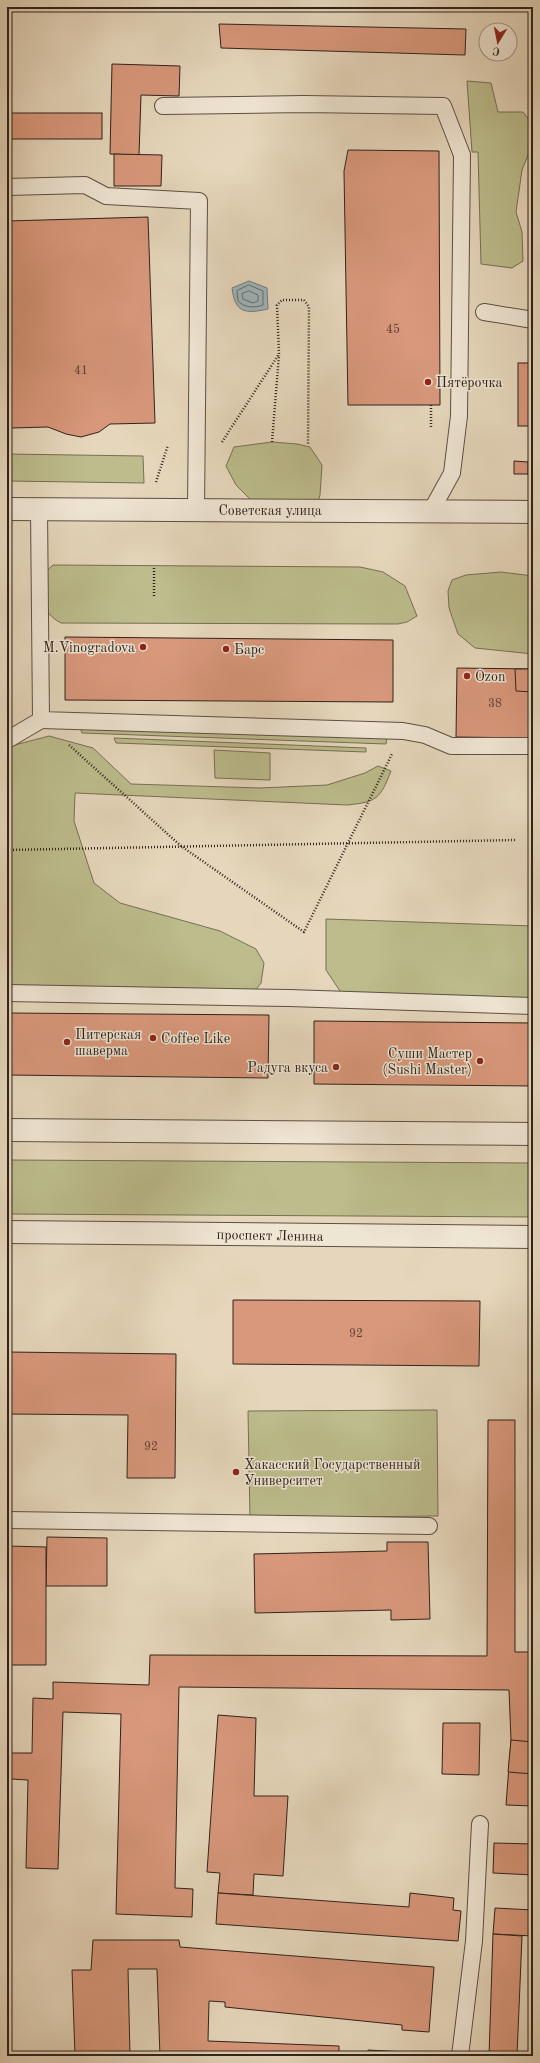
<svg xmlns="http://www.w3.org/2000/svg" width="540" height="2063" font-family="'Old Standard TT',serif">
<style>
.green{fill:#bcbc8c;stroke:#766f54}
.water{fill:#9db6bd;stroke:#717b7d}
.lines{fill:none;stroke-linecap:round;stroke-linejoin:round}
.shore{stroke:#666c6c;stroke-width:1}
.building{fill:#d9987c;stroke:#2f221c}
.service-casing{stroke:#5d4f44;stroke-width:18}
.minor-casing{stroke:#5d4f44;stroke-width:24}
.path{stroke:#2f221c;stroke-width:2.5;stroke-dasharray:1 2;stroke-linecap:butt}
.service{stroke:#efe5d3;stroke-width:16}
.minor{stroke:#efe5d3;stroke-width:22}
.poi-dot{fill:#8f2418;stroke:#efe5d3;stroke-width:1.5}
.labels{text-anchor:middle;stroke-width:3;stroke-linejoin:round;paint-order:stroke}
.number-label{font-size:12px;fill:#5a4034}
.poi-label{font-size:14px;fill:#2f221c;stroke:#efe5d3;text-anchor:start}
.street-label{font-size:14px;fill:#2f221c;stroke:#efe5d3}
</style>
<rect width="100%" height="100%" fill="#e6d7bc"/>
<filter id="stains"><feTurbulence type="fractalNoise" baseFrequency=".005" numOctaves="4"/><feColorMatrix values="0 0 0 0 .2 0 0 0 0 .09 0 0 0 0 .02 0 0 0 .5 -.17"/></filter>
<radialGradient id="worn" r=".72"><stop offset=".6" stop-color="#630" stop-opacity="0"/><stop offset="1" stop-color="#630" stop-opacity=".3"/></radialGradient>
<g class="green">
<polygon points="467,81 491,83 498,112 523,112 529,120 532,145 522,170 516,212 522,232 523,261 512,268 481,264 478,152 472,152"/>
<polygon points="272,442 297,444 310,447 322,465 320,495 315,510 253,502 236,485 226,466 234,447"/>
<polygon points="7,454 143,456 144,483 7,481"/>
<path d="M53 565 360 567 383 572 405 586 417 616 407 622 398 624 61 623C40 612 41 595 42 575Z"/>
<polygon points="501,572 533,576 533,654 475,648 458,634 449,608 448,591 452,580 466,575"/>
<polygon points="79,725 387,737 386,744 82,733"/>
<path d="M49 736 93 748 131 784 260 788 327 785 365 773 378 766 391 771C380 799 377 802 347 805L75 793 74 821 94 883 120 903 220 931 256 949 264 963 261 983 255 991 7 986V747Z"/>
<polygon points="114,738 366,748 366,752 116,743"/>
<polygon points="214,750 270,753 270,780 215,778"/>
<polygon points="326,919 533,926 533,998 342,994 326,970"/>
<polygon points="7,1160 533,1163 533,1217 7,1214"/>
<polygon points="437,1410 438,1516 250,1518 248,1411"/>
</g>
<path class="water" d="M249 281 267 288 268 309C245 314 235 313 232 288Z"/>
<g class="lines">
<g class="shore">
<path d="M249 285 263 291V305C254 308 245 308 238 301L237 291Z"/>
<polygon points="249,291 258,295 258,301 253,303 243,299 242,294"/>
</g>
</g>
<g class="building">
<polygon points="219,24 466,29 465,55 221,48"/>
<polygon points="112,64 180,66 179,96 141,95 139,155 110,154"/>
<rect x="7" y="113" width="95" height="26"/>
<polygon points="348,150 439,151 440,405 348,405 344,171"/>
<polygon points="114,154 162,155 161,186 114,186"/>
<polygon points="148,217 155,423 110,424 99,432 81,437 66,434 48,427 11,428 7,317 7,221"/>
<rect x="518" y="363" width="15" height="63"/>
<polygon points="514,461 528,462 528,474 514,474"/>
<polygon points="65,637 393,640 393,702 65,700"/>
<polygon points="457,668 533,669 533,738 456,737"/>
<polygon points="515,669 533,669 533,692 516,691"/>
<polygon points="7,1013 269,1015 268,1078 7,1075"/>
<polygon points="314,1021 533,1023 533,1086 314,1084"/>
<polygon points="233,1300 480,1301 479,1366 233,1364"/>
<polygon points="7,1352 176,1354 175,1478 127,1478 128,1415 7,1414"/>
<polygon points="488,1420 515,1420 515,1652 533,1652 533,1806 506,1805 511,1740 509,1690 179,1687 175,1888 193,1889 192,1917 116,1914 121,1714 63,1712 58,1869 26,1868 28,1780 11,1779 11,1753 32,1753 33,1698 53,1699 53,1682 149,1685 150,1655 487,1656"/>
<polygon points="47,1537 107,1538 107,1586 46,1586"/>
<polygon points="387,1542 428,1542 430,1619 391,1620 391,1610 255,1613 254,1554 387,1551"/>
<polygon points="7,1546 46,1547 46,1665 7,1665"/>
<polygon points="218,1715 256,1718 254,1796 288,1796 283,1876 254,1874 253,1895 218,1893 220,1873 207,1872"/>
<polygon points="443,1723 480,1723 479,1775 442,1774"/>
<polygon points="511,1740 533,1742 533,1774 508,1772"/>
<polygon points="494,1843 533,1844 533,1875 493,1873"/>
<polygon points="218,1893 409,1907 410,1893 454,1898 453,1910 461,1911 458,1941 216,1924"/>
<polygon points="495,1908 533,1910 533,1936 493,1934"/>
<polygon points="493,1934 522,1936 517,2056 489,2056"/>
<polygon points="93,1940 179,1940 180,1947 434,1967 429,2032 402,2030 402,2025 225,2007 225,2002 209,2001 208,2041 339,2046 339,2056 160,2056 157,1969 128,1969 130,2056 75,2056 72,1970 91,1970"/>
<polygon points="368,2050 426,2053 426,2056 368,2056"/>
</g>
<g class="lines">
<g class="service-casing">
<g id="service">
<polyline points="163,106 304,104 443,106 462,155 459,416 452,473 431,511"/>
<polyline points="7,187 85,185 106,196 199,201 196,510"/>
<polyline points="484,312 533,320"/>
<polyline points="39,509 41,720 403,731 425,735 451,746 533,746"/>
<polyline points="7,740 41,720"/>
<polyline points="7,993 289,998 533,1006"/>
<polyline points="7,1520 429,1526"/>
<polyline points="460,2056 474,1941 480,1824"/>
</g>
</g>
<g class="minor-casing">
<g id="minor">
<polyline points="7,509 533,512"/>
<polyline points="7,1130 533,1134"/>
<polyline points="7,1232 533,1237"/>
</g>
</g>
<g class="path">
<polyline points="431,405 431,427"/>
<polyline points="222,442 279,354 277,305 282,300 304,300 309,307 308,445"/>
<polyline points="272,442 279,355"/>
<polyline points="156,482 168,445"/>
<polyline points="154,596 154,566"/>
<polyline points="69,745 181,846 304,932 392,754"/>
<polyline points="7,850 515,840"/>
</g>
<use href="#service" class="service"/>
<use href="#minor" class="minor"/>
</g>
<g class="poi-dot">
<circle cx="428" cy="382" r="4"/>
<circle cx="143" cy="647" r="4"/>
<circle cx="226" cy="649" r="4"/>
<circle cx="467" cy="676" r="4"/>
<circle cx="153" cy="1038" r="4"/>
<circle cx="67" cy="1042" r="4"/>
<circle cx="480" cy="1061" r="4"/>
<circle cx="336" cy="1067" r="4"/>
<circle cx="236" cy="1472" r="4"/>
</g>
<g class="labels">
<g class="number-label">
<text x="393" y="333">45</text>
<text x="81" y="374">41</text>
<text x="495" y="707">38</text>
<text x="356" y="1337">92</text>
<text x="151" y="1450">92</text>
</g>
<g class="poi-label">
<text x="436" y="387">Пятёрочка</text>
<text x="135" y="652" text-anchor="end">M.Vinogradova</text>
<text x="234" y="654">Барс</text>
<text x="475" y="681">Ozon</text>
<text x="75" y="1039">Питерская<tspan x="75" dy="16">шаверма</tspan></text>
<text x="161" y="1043">Coffee Like</text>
<text x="472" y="1058" text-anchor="end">Суши Мастер<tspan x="472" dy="16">(Sushi Master)</tspan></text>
<text x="328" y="1072" text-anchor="end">Радуга вкуса</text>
<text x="244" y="1469">Хакасский Государственный<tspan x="244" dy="16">Университет</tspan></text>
</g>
<g class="street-label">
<text x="270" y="515">Советская улица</text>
<text transform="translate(270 1235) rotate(1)" y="5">проспект Ленина</text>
</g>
</g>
<rect width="540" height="2063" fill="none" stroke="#e6d7bc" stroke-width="24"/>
<rect x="8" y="8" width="524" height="2047" fill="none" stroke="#2f221c" stroke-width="2"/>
<rect x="12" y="12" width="516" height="2039" fill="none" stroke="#2f221c"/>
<g transform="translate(498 42) rotate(190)"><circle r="19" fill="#efe5d3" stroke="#a2978a"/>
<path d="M0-3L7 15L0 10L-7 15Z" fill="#8f2418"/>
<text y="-6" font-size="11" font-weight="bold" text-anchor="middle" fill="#2f221c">С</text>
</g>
<rect width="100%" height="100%" filter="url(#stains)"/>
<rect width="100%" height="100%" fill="url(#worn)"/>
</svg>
